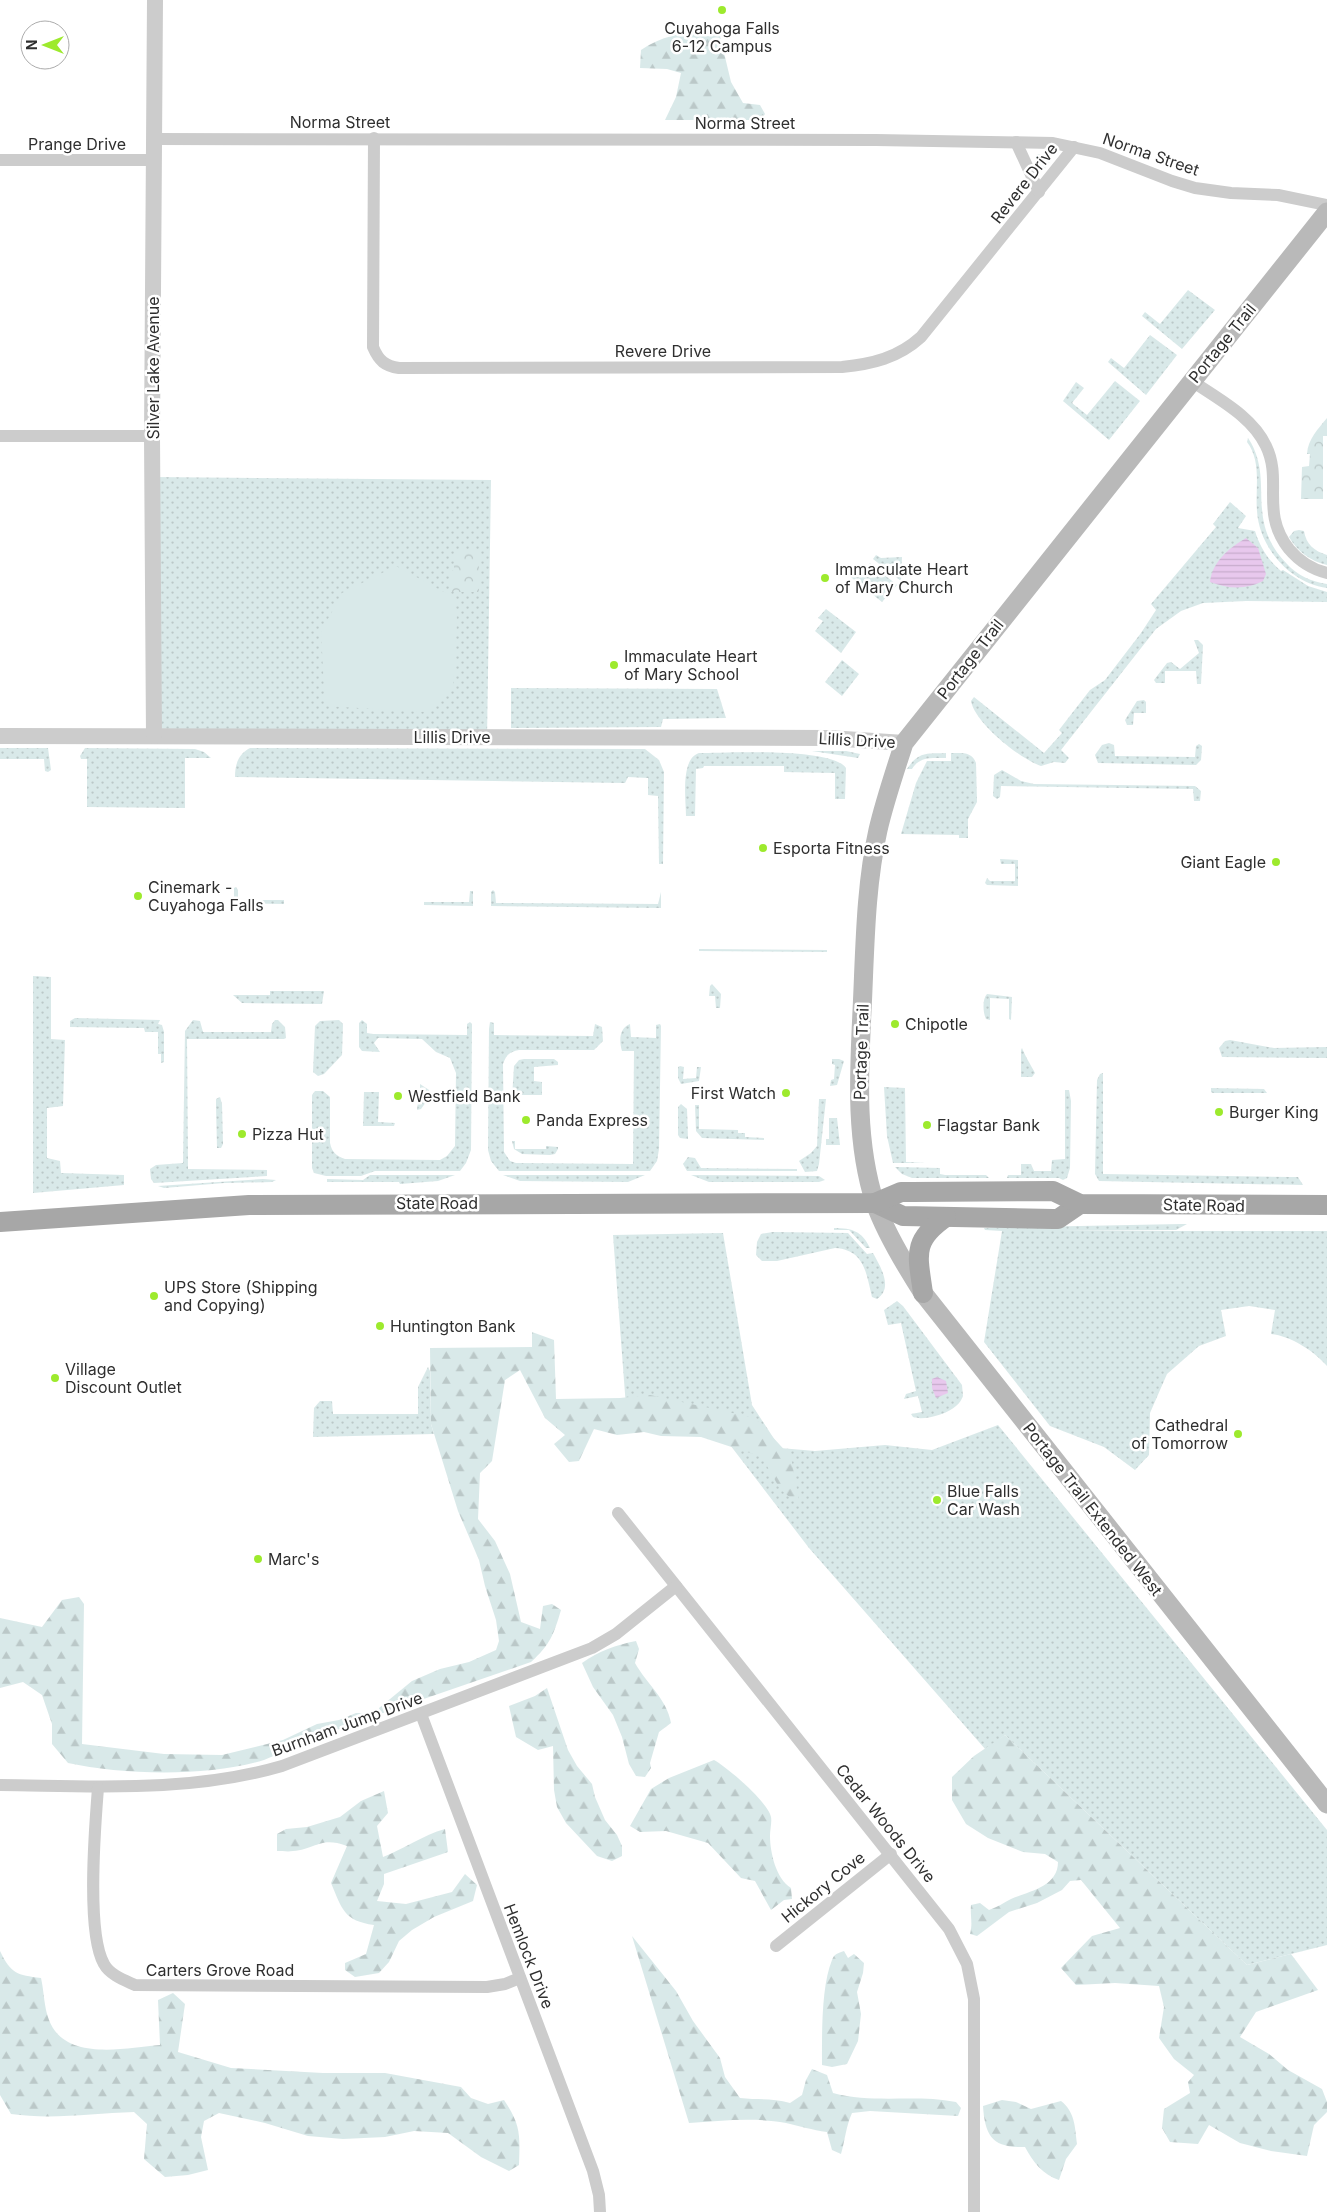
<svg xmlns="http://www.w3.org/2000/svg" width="1327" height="2212" font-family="Inter,sans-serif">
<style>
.grass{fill:url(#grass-dots)}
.forest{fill:url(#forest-firs)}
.park{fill:url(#park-crowns)}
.pitch{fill:#d9e9e9}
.water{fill:url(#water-rules)}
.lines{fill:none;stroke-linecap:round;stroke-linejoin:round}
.minor{stroke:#ccc;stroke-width:12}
.tertiary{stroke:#ccc;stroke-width:16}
.secondary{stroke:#b9b9b9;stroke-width:19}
.primary{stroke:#a7a7a7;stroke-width:20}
.poi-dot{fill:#9dea2d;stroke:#fff;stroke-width:2}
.labels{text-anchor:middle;stroke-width:5;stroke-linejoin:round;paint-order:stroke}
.poi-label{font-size:16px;fill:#2f2f2f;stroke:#fff;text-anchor:start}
.street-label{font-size:16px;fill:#2f2f2f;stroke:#fff}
</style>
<defs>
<pattern id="grass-dots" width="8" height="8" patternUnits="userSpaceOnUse" patternTransform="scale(1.25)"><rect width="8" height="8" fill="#d9e9e9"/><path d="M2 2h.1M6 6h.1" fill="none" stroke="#bbc8c8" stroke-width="1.8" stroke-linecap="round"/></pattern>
<pattern id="forest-firs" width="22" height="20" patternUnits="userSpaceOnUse" patternTransform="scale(1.25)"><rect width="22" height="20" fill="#d9e9e9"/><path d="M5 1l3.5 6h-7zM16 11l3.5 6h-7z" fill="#bbc8c8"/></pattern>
<pattern id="park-crowns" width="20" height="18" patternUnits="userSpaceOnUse" patternTransform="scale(1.25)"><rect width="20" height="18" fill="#d9e9e9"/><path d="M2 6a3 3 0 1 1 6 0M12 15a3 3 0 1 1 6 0" fill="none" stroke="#bbc8c8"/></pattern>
<pattern id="water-rules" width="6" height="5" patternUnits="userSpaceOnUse" patternTransform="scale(1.25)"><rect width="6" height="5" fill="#e8c8ed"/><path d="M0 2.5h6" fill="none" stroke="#c7accc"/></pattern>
</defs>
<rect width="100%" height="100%" fill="#fff"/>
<g class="grass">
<polygon points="1038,154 1052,156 1052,159 1044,170 1040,168 1035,156"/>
<polygon points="1188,290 1215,310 1182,349 1142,316 1145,312 1160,324"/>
<polygon points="1150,335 1177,355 1146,395 1108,362 1111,358 1124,368"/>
<polygon points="1115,381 1140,401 1109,440 1063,401 1076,382 1084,388 1072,403 1087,415"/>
<path d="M1248 438C1276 480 1243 519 1287 564 1297 575 1312 582 1327 584V588C1290 583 1259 547 1257 511 1255 488 1262 462 1247 442Z"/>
<polygon points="153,477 491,480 487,737 154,736"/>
<path d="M1230 502 1246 516 1238 528 1255 531C1260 547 1268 560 1281 571L1283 570 1308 586 1327 592V602L1246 601 1203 603 1181 611 1156 629 1061 750 1069 758 1065 763 1054 762 1041 766C1020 759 975 723 971 701L974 697 1044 753 1062 733 1059 730 1090 690 1105 680 1141 633 1156 610 1151 604 1216 527 1213 524Z"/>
<path d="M1299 530 1304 531C1306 544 1314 551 1327 555V565C1310 561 1297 551 1289 537L1294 531Z"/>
<polygon points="876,555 881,558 902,557 901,581 873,559"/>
<polygon points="870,563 897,585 882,602 847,574 853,567 862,573"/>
<polygon points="826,609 856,632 841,653 815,631 823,621 818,618"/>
<polygon points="1194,640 1198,640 1203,645 1201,684 1197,684 1196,671 1165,671 1165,683 1156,683 1154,680 1167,663 1171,662 1180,669 1199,653"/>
<polygon points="842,660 859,674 842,696 825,682"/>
<polygon points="511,688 717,689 726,718 663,719 661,727 511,728"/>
<polygon points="1144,700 1146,702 1146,713 1134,713 1133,725 1127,725 1125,720 1137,701"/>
<polygon points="1109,743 1114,745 1115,756 1195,757 1196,746 1199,744 1202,746 1201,760 1196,765 1098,763 1095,755 1102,745"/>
<polygon points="0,748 48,748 51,770 48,772 45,771 44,759 0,759"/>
<polygon points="85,748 195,749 204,752 211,758 185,758 185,808 87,807 87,759 81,759 80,756"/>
<path d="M250 748 645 749 659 760 664 772 663 864H659L658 796 648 795V778L628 777 625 783 235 777C235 765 238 754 250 748Z"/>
<polygon points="812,751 846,751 860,754 858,758"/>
<path d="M699 753C726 753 832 747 846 768L845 799H835V773L784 772V766H704L703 768 696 769 695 816H686C686 800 680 759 699 753Z"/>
<path d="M946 753V758C931 758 920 756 912 769H907C919 751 926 754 946 753Z"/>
<path d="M951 753C961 753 972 751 976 763L977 802 968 819V838H959V835L901 834 916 783 927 761H951Z"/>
<polygon points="1002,770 1021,781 1034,784 1195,786 1201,791 1200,801 1194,801 1193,789 1001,786 1000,797 997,799 993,796 994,775"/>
<polygon points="1000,859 1018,860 1018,886 987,885 985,883 987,878 990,881 1015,881 1015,864 1001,864"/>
<polygon points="236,887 238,890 238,900 284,900 284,904 234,903 234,888"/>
<polygon points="493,890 495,892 496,903 658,904 661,892 661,908 491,906 491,892"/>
<polygon points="470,891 473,891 473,906 424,905 424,902 469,902"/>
<polygon points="699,949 827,950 827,952 699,951"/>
<polygon points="33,976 51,977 51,1039 65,1040 63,1106 47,1108 47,1158 60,1161 61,1173 124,1175 124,1185 33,1193"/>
<polygon points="712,984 721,994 720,1008 716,1008 715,996 709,996 710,986"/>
<polygon points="270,991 324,991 322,1004 242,1003 233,995 270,995"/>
<path d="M987 994 1012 997 1011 1020 1009 1019V999L990 998V1020L986 1019C983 1013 982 999 987 994Z"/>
<polygon points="75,1018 160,1020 158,1024 162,1025 164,1032 164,1062 161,1063 161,1054 158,1054 158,1032 145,1032 144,1028 70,1027 70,1021"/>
<polygon points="193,1020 200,1021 203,1032 271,1032 272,1024 275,1020 278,1020 285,1027 286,1038 284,1039 187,1039 188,1169 267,1170 267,1176 154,1183 151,1179 150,1169 156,1165 183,1163 185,1031"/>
<polygon points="339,1020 343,1024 342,1055 324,1074 318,1076 313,1072 315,1026 320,1021"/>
<path d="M362 1020 367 1024V1033L373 1034 467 1035V1024L470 1022 472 1024 471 1150 466 1163 460 1171H375L361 1176H326L314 1173 312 1168V1095L315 1091H323L330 1097V1143C332 1152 336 1156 345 1159L440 1160 447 1156 455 1146 456 1073 450 1058 436 1052 422 1039 378 1038 374 1043 380 1052 362 1051 359 1047V1023Z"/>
<path d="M490 1022 494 1023V1035L593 1036 595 1024 602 1027 603 1041 594 1050H519C509 1052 506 1055 503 1064L504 1152 510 1161 516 1163 633 1164 634 1051H622C619 1041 619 1028 630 1024L631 1037 656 1038V1025L660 1024 661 1026 659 1149 657 1161 650 1171H499L491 1161 488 1150 489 1029Z"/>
<polygon points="1230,1040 1274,1048 1327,1047 1327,1058 1222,1057 1219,1048 1225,1041"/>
<path d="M1022 1048C1026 1058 1031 1065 1035 1073L1032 1077H1021V1050Z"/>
<polygon points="524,1059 554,1059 558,1062 558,1065 534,1067 534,1081 542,1082 542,1095 519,1095 518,1098 512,1098 514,1066 519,1060"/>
<polygon points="832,1059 839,1059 844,1061 837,1085 830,1086 831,1080 834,1079 835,1065 832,1064"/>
<polygon points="680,1066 684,1067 683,1079 696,1078 697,1067 701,1067 699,1081 681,1084 678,1078 678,1067"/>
<polygon points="1103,1073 1103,1174 1290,1177 1298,1177 1303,1185 1099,1181 1095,1174 1097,1080 1100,1074"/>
<polygon points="420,1084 429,1090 430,1102 426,1102 421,1109 417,1110 418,1101 424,1100 424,1089 420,1089"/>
<polygon points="884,1087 905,1088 906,1162 925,1163 893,1163 887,1136"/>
<polygon points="1211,1088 1264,1089 1267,1093 1213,1093 1211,1092"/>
<polygon points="1065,1090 1069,1090 1071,1101 1070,1168 1067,1178 1063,1180 1059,1178 1007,1178 1008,1175 1021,1175 1021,1164 1031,1164 1034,1171 1051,1171 1052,1160 1065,1159"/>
<polygon points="364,1092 379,1092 378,1122 395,1123 394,1126 363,1126"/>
<polygon points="220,1097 222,1104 223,1144 221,1148 217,1148 216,1106 216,1099"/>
<polygon points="819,1099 826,1099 819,1164 817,1171 805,1172 799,1161 811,1153 817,1146"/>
<polygon points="681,1104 687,1109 688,1139 680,1138 678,1135 678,1107"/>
<polygon points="695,1105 699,1105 699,1129 738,1130 738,1133 745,1133 745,1137 764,1138 764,1140 702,1138 696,1131"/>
<polygon points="829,1118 837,1118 840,1145 826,1145 826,1139 829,1139"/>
<polygon points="512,1141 515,1141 515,1149 546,1149 546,1146 558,1147 558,1149 555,1154 550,1155 522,1154 514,1149"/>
<polygon points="688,1157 695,1158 701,1168 797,1169 797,1171 687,1171 683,1164"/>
<polygon points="895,1167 940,1168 940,1174 945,1175 986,1175 989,1178 912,1178 902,1174"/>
<polygon points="370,1175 455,1175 438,1181 400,1184 399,1182 327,1182 327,1179 363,1180"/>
<polygon points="503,1175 645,1175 628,1182 520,1181"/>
<polygon points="691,1175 819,1176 825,1180 819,1182 709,1182"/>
<polygon points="263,1179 276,1180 272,1182 224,1183 164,1188 158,1186"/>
<path d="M1181 1224H1187L1176 1230 1059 1231H1327V1366C1314 1351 1291 1336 1271 1334L1275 1310 1249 1306 1221 1310 1226 1336 1199 1346 1167 1374 1150 1413 1149 1455 1135 1470 1104 1447 1050 1426 984 1342 1002 1231 985 1230 984 1228Z"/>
<path d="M834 1228C852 1228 862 1231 870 1248H866L849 1230H834Z"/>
<path d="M773 1232 848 1233 867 1254 873 1253C880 1266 894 1288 877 1299L872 1297C866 1273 865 1250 835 1248L777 1261H762L756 1255 757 1242 761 1234Z"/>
<polygon points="723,1233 752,1405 780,1448 815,1451 885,1445 932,1450 998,1425 1327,1830 1327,1945 1247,1965 1005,1735 986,1750 809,1548 727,1441 627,1420 613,1235"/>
<path d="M897 1301 903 1306 962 1385 963 1396C962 1399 959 1404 956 1406 948 1414 923 1421 913 1417L911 1414 922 1412 918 1396 904 1399 906 1394 916 1391 901 1323 888 1325 884 1310Z"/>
<polygon points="428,1367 430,1371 431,1424 434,1434 313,1437 314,1408 320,1401 332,1401 333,1414 418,1414 418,1387"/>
</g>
<g class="forest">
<path d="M705 30 720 36 731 82 743 103 760 105 765 114 761 120H665L676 97 681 73 667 69 640 68 641 50C661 36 682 33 705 30Z"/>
<path d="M532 1332 554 1340 556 1399 620 1398 650 1395 755 1418 791 1457 800 1506 780 1489 762 1457 701 1437 661 1436 644 1432 617 1435 594 1429 579 1461 569 1462 554 1444 565 1435 545 1418 520 1370 505 1380 492 1461 480 1473 478 1519 495 1541 510 1574 521 1622 540 1629 543 1606 552 1604 561 1610C554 1634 550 1645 531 1662L380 1714 379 1708 412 1681 440 1669 469 1662 496 1650 499 1641 496 1620 485 1586 479 1560 458 1511 431 1424 430 1348 532 1347Z"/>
<path d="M79 1597 84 1604 82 1744 164 1754 222 1755 283 1740 317 1724 339 1720 356 1713H370V1722C345 1727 321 1733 298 1744 286 1749 275 1756 264 1760 209 1777 123 1775 68 1763L52 1744V1724L42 1695 23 1682 0 1688V1618L42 1627 62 1600Z"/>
<path d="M636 1641 639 1649 635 1663C646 1683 667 1699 671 1723L659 1732 650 1763 651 1768 645 1777 636 1776 629 1764 622 1737 613 1715 593 1687 582 1663C599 1651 616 1645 636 1641Z"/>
<polygon points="547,1688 568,1750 577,1766 592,1784 595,1797 605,1820 617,1835 622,1846 622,1856 612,1861 597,1856 566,1823 557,1807 554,1790 553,1746 538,1750 516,1737 509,1706 535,1696"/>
<path d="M1005 1735 1247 1965 1291 1954 1318 1990 1256 2012 1240 2037 1269 2054 1288 2070 1322 2089 1327 2102V2112L1314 2125 1307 2156 1271 2151 1240 2143 1209 2125 1198 2144 1170 2142 1162 2128 1164 2109 1190 2093 1188 2082 1194 2075 1174 2059 1159 2038 1164 2007 1159 1986 1115 1983 1076 1985 1061 1968 1092 1936 1120 1928 1081 1880 1070 1881 1062 1890 1037 1903 1009 1912 977 1936 970 1934C973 1923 970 1916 971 1905L980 1903 989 1910C998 1907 1003 1903 1011 1899 1029 1891 1058 1887 1058 1862L1045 1854 1023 1852 988 1838 966 1824 952 1800V1777L974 1756Z"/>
<path d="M714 1760C727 1767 768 1802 771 1817 772 1822 770 1830 770 1836 770 1852 776 1879 791 1888L792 1899 784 1900 771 1910 755 1881 741 1878 708 1843 666 1831 640 1832 630 1826 651 1789 669 1778Z"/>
<path d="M384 1791 388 1813 377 1826 383 1857C404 1849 423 1835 445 1829L448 1852 384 1874V1884L377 1901 406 1904 452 1892 465 1874 477 1885 473 1901 434 1917 412 1930 399 1941 389 1962 379 1973 355 1977 345 1970V1963L366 1954 374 1925C344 1921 342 1909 331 1883L347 1846C320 1836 317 1849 293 1851 288 1852 283 1851 277 1851V1834L286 1829 307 1827 340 1817 361 1801Z"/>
<path d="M632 1936 676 1991 693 2021 720 2058 725 2077 740 2098C757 2100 773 2098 790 2103L802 2095 806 2080 812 2069 827 2075 833 2093C874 2104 915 2094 956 2102L961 2108 958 2116 870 2111 852 2113C846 2126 845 2140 841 2154L832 2150 827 2132C812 2130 800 2126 786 2123 754 2117 720 2121 689 2123Z"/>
<path d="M0 1951C11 1974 17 1975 41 1978 44 1991 44 2008 49 2020 65 2062 125 2048 160 2045L158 2000 173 1993 185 2004 178 2052 231 2068 323 2073H385L461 2087 471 2098 488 2104 504 2100C521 2125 520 2135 519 2165L509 2171 481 2157 448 2133 414 2131 385 2137 343 2139 308 2136 265 2123 219 2113 204 2121 201 2137 208 2170 188 2175 165 2177 144 2159 147 2124 134 2112C93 2113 53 2120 11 2114L0 2095Z"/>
<path d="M844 1951 848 1958 854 1954 864 1963 863 1973 857 1992 861 2014 858 2041 847 2064 832 2067 822 2065C822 2036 821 1987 832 1960 834 1954 838 1953 844 1951Z"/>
<path d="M1002 2100 1016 2102 1031 2109 1061 2101C1075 2112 1075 2127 1077 2144L1066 2159 1059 2180C1043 2175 1033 2162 1025 2147 993 2148 985 2137 983 2106Z"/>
</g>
<g class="park">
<path d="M1327 418V436H1323V499H1301L1302 467 1309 466 1310 454H1307C1308 439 1318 429 1327 418Z"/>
<polygon points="454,549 479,549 479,592 451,592 449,588 449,571 454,570"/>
</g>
<polygon class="pitch" points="396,566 455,598 457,620 453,690 426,712 325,706 321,632 342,593"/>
<g class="water">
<path d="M1246 538 1258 548 1266 574 1263 581C1245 590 1229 589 1210 582 1212 562 1229 548 1246 538Z"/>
<polygon points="937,1377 946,1381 948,1393 936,1398 932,1388 932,1379"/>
</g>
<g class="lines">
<g class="minor">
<path d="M374 138 373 347C379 361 385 366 399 368L842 367C872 364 898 358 921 337L1074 147"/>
<polyline points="155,139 876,140 1053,143 1100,153 1172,181 1195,188 1231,193 1278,195 1327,205"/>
<polyline points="1016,142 1039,192"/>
<polyline points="0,160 154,160"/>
<path d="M1192 381C1218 399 1252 416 1266 446 1283 481 1260 512 1289 549 1299 561 1311 569 1327 573"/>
<polyline points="0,436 152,436"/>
<polyline points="618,1513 949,1929 967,1964 974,1999 974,2212"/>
<polyline points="421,1714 593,2171 599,2195 600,2212"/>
<path d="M0 1785C95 1786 189 1793 282 1766L592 1648 616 1634 676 1586"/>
<path d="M98 1788C95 1826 86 1933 104 1964 110 1975 124 1980 135 1985L487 1987 505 1984 520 1978"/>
<polyline points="776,1946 891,1854"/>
</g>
<g class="tertiary">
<polyline points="0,736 829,738 904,743"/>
<polyline points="154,736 152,436 155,0"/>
</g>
<path class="secondary" d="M1327 212 904 743C895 771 885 800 878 830 865 888 865 951 862 1011 859 1074 855 1141 875 1203 886 1234 905 1265 923 1293L1327 1804"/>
<g class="primary">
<polyline points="875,1203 903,1216 1053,1219 1058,1219 1080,1204"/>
<polyline points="0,1222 249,1205 875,1203 901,1192 912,1192 1053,1191 1080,1204 1327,1205"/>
<path d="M923 1293C918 1256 911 1241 946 1217"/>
</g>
</g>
<g class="poi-dot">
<circle cx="722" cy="10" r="5"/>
<circle cx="825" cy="578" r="5"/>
<circle cx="614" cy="665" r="5"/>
<circle cx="763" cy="848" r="5"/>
<circle cx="1276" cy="862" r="5"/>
<circle cx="138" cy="896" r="5"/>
<circle cx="895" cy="1024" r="5"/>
<circle cx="786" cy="1093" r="5"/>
<circle cx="398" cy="1096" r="5"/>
<circle cx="1219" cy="1112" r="5"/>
<circle cx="526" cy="1120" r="5"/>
<circle cx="927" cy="1125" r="5"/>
<circle cx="242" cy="1134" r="5"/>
<circle cx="154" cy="1296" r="5"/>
<circle cx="380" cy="1326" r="5"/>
<circle cx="55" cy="1378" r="5"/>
<circle cx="1238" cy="1434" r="5"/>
<circle cx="937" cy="1500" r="5"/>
<circle cx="258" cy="1559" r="5"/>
</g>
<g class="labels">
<g class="poi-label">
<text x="722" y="34" text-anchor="middle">Cuyahoga Falls<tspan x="722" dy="18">6-12 Campus</tspan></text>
<text x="835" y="575">Immaculate Heart<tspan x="835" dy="18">of Mary Church</tspan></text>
<text x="624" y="662">Immaculate Heart<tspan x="624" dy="18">of Mary School</tspan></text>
<text x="773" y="854">Esporta Fitness</text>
<text x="1266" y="868" text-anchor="end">Giant Eagle</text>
<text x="148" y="893">Cinemark -<tspan x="148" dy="18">Cuyahoga Falls</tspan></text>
<text x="905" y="1030">Chipotle</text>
<text x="776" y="1099" text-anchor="end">First Watch</text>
<text x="408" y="1102">Westfield Bank</text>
<text x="1229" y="1118">Burger King</text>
<text x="536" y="1126">Panda Express</text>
<text x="937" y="1131">Flagstar Bank</text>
<text x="252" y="1140">Pizza Hut</text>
<text x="164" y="1293">UPS Store (Shipping<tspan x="164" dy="18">and Copying)</tspan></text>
<text x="390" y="1332">Huntington Bank</text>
<text x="65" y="1375">Village<tspan x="65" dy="18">Discount Outlet</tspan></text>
<text x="1228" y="1431" text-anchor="end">Cathedral<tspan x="1228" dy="18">of Tomorrow</tspan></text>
<text x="947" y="1497">Blue Falls<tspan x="947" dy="18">Car Wash</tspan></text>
<text x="268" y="1565">Marc's</text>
</g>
<g class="street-label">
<text x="340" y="128">Norma Street</text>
<text x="745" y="129">Norma Street</text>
<text x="77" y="150">Prange Drive</text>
<text transform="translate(1151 154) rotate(19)" y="6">Norma Street</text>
<text transform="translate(1024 183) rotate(-52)" y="6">Revere Drive</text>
<text transform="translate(1222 343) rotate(-51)" y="6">Portage Trail</text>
<text x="663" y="357">Revere Drive</text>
<text transform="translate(153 368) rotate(-90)" y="6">Silver Lake Avenue</text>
<text transform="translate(970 659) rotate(-52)" y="6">Portage Trail</text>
<text x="452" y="743">Lillis Drive</text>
<text transform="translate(857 740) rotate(3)" y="6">Lillis Drive</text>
<text transform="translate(861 1052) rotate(-88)" y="6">Portage Trail</text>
<text x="437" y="1209">State Road</text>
<text transform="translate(1204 1205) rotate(1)" y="6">State Road</text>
<text transform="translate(1093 1509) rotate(52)" y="6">Portage Trail Extended West</text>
<text transform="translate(347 1724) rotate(-20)" y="6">Burnham Jump Drive</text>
<text transform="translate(886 1823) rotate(51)" y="6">Cedar Woods Drive</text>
<text transform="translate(823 1887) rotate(-39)" y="6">Hickory Cove</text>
<text transform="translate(529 1956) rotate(69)" y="6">Hemlock Drive</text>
<text x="220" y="1976">Carters Grove Road</text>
</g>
</g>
<g transform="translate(45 45) rotate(270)"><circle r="24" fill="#ffffff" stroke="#acacac"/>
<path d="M0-4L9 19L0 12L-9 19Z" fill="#9dea2d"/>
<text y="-8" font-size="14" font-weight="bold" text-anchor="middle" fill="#2f2f2f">N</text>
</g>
</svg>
